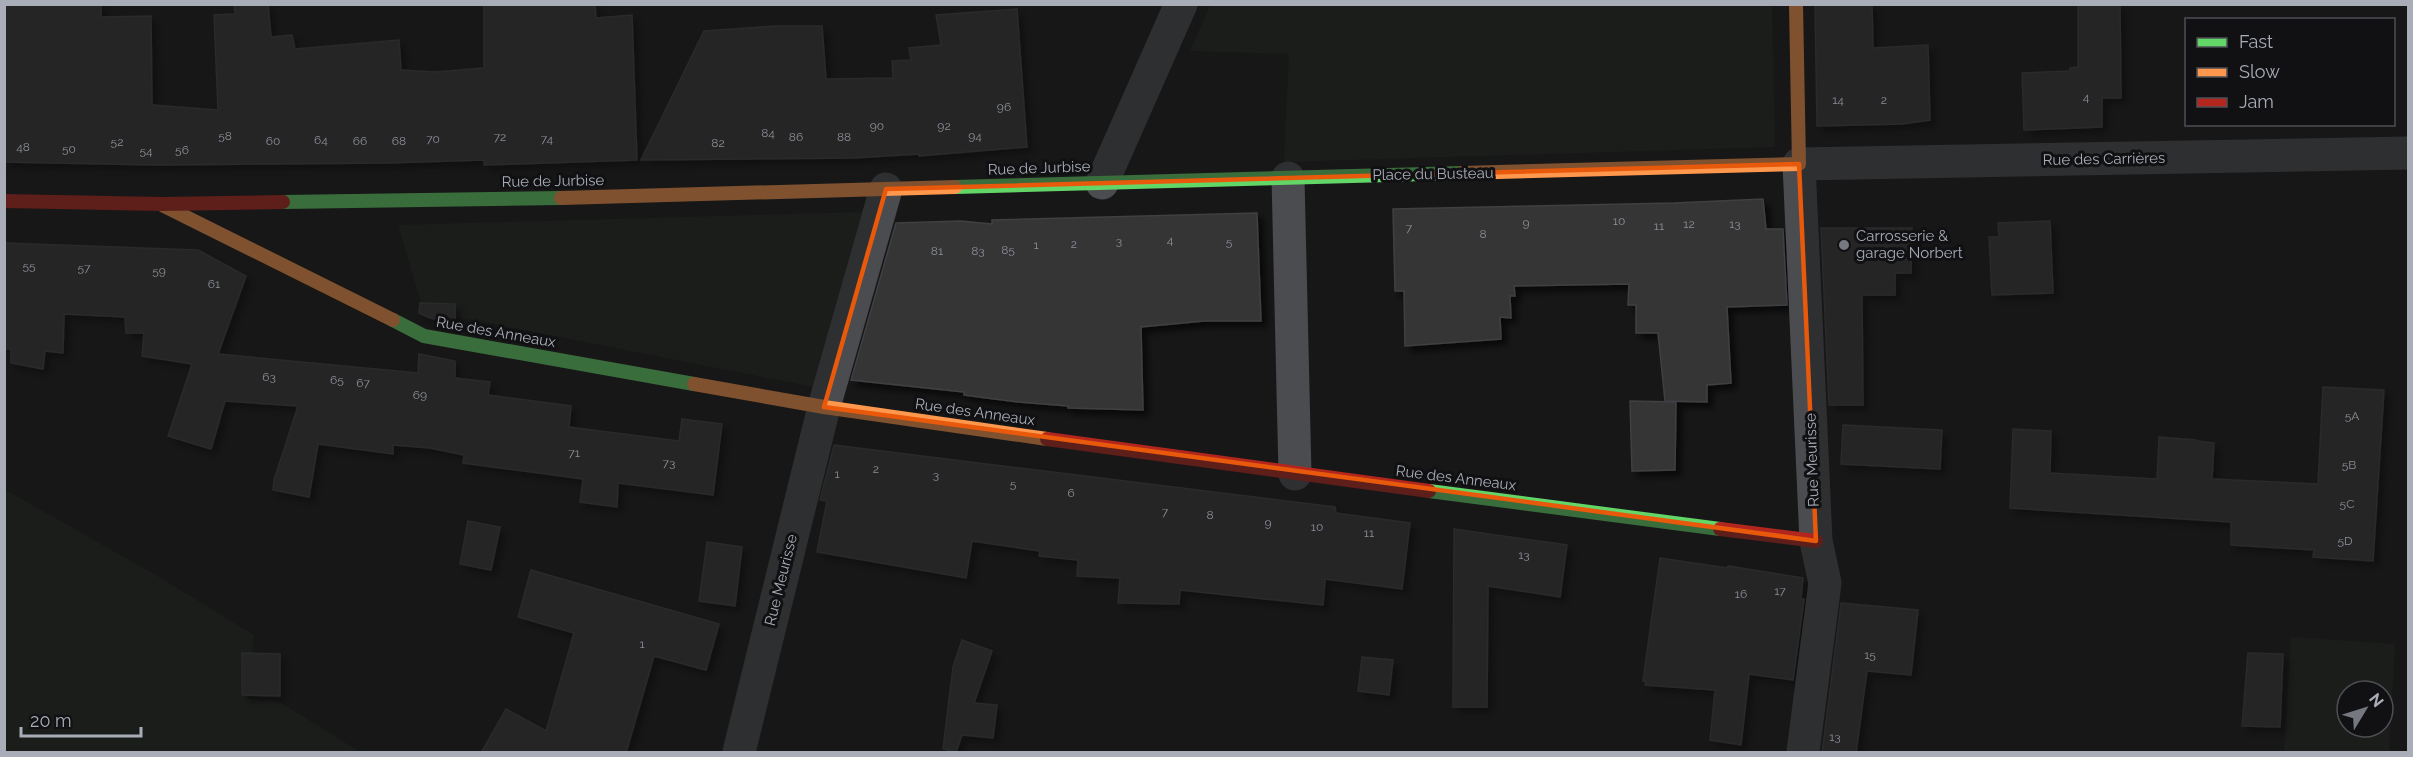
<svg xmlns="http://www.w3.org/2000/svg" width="2413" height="757" font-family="Raleway,sans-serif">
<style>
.green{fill:#1d241e;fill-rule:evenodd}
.building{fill:#353536;stroke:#3f4043;stroke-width:1.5;filter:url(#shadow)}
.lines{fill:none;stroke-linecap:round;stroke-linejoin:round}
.street{stroke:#4b4c50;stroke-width:33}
.fast{stroke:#63d668;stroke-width:14}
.slow{stroke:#ff974d;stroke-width:14}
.jam{stroke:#b3261e;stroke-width:14}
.marked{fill:none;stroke:#e8590c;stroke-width:4.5;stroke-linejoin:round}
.poi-dot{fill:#757880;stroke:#111113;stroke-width:2}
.labels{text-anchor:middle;stroke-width:6;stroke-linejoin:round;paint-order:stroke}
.number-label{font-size:12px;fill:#8b8f98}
.street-label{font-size:15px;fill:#a8adb8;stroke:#111113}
.poi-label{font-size:15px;fill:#a8adb8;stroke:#111113;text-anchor:start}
</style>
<defs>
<filter id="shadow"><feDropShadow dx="5.5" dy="5.5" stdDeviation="3" flood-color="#0009"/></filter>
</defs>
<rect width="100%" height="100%" fill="#171717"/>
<g class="green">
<polygon points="1210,5 1772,5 1775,147 1284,162 1289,54 1190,51"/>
<polygon points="862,212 813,387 423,310 398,225"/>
<polygon points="4,489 159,577 254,635 247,699 280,702 360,752 5,752"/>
<path d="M2291 637 2395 644 2389 752H2284ZM2347 691H2383V727H2347Z"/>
</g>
<g class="building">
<polygon points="4,4 101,4 101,17 151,16 152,105 218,110 214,15 235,14 234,4 268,4 271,37 292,35 295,49 399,40 401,70 436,72 484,68 484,4 595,4 596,18 632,15 637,160 484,165 484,160 386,163 158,165 4,162"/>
<polygon points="1815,4 1872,4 1873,48 1928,45 1930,120 1902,124 1817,126"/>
<polygon points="2078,4 2120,4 2121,98 2102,98 2102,127 2024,130 2022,73 2070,71 2070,68 2078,67"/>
<polygon points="1017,9 1027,147 919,156 919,154 853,158 641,160 704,31 776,26 822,26 826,79 893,78 892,61 911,60 909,48 941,45 936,15"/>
<polygon points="1763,199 1766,229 1783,229 1787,305 1727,307 1731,383 1707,385 1707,402 1665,401 1658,333 1636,333 1636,305 1628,305 1629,284 1514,286 1515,296 1510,296 1511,318 1500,317 1501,339 1405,346 1404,291 1395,291 1393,209 1674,203"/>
<polygon points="1257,213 1261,321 1204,321 1141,327 1143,410 1068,408 1068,406 1018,402 964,395 964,392 851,380 896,223 961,221 992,224 992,220"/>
<polygon points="2050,221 2053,293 1992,295 1989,237 1999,237 1998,223"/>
<polygon points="1821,228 1912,228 1911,273 1895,273 1895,295 1862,295 1863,405 1829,405"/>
<polygon points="4,243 198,250 246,276 218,354 418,373 419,354 455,361 455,378 490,382 488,395 571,406 569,427 679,441 682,419 722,424 713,495 618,483 617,507 580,502 583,479 463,463 464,455 430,448 393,445 393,454 318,444 309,497 273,490 274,480 298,406 225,401 211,449 168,436 192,364 142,356 144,333 126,333 125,317 64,314 63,353 45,351 43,369 11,363 11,349 4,349"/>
<polygon points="420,303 455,304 455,323 430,318 419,313"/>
<polygon points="2323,387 2384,390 2373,561 2313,557 2314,550 2231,545 2231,522 2010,508 2013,429 2051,431 2050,473 2157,479 2159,437 2196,440 2197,441 2214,443 2212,479 2318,484"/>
<polygon points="1630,401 1676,402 1675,470 1632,471"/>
<polygon points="1843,425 1942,430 1940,469 1841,464"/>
<polygon points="834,445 1335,507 1336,513 1410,523 1402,589 1325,579 1323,605 1180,590 1179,604 1118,603 1120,578 1077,576 1078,560 1039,556 1040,551 972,541 966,578 817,552 827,501 820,500"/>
<polygon points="468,521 500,527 491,570 460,564"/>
<polygon points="1454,529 1567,545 1560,597 1488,586 1487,707 1453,707"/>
<polygon points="707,542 742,547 735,606 699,601"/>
<polygon points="1660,558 1728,568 1728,566 1803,578 1801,599 1804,599 1793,680 1749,674 1741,745 1710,740 1715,690 1645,685 1646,681 1643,681"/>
<polygon points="531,570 719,624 706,670 654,656 626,753 481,753 506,709 546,731 574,633 518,617"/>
<polygon points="1841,603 1918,610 1911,675 1867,671 1856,753 1822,753"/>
<polygon points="962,640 992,651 974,703 997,705 993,738 962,735 956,752 943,749 953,667"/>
<polygon points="242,653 280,654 280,696 242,695"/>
<polygon points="2248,653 2283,654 2280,727 2242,726"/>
<polygon points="1362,657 1393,660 1389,695 1358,691"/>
</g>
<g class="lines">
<g class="street">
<polyline points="1288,178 1295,474"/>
<polyline points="1102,183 1181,4"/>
<polyline points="739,752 824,407 886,189"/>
<polyline points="1803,752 1825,583 1816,541 1799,164 2408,153"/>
</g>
<g class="fast">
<polyline points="955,187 1462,173"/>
<polyline points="283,202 561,198"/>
<polyline points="393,320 424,336 694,384"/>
<polyline points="1429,491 1720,529"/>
</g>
<g class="slow">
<polyline points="1462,173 1799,164 1796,4"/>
<polyline points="561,198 955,187"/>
<polyline points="164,206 393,320"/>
<polyline points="694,384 824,407 1047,439"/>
</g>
<g class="jam">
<polyline points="4,201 162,204 283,202"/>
<polyline points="1047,439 1429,491"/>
<polyline points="1720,529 1816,541"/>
</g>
</g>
<path d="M0 0H2413V757H0ZM1799 164 1816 541 824 407 886 189Z" fill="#171717" fill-opacity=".55" fill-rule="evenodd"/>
<path class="marked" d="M1799 164 1816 541 824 407 886 189Z"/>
<circle class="poi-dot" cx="1844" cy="245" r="6"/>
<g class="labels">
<g class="number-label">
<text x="2086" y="101">4</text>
<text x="1838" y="104">14</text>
<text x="1884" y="104">2</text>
<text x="1004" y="111">96</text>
<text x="877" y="130">90</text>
<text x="944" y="130">92</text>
<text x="768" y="137">84</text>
<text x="225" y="140">58</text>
<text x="975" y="140">94</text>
<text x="500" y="141">72</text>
<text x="796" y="141">86</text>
<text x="844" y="141">88</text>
<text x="433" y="143">70</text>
<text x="547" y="143">74</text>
<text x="321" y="144">64</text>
<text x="273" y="145">60</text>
<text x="360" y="145">66</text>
<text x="399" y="145">68</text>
<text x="117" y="146">52</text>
<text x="718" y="147">82</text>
<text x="23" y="151">48</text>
<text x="69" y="153">50</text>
<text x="182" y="154">56</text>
<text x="146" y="155">54</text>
<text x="1619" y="225">10</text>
<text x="1526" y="227">9</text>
<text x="1689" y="228">12</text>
<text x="1735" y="228">13</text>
<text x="1659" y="230">11</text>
<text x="1409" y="232">7</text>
<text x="1483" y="238">8</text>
<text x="1170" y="244">4</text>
<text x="1119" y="245">3</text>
<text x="1229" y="246">5</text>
<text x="1074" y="248">2</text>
<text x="1036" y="249">1</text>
<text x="1008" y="254">85</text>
<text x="937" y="255">81</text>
<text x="978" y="255">83</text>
<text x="29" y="270">55</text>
<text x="84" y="272">57</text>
<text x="159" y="275">59</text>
<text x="214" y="288">61</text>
<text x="269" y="381">63</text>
<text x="337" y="384">65</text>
<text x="363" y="387">67</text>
<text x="420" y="399">69</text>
<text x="2352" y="420">5A</text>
<text x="574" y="457">71</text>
<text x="669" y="467">73</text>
<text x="2349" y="469">5B</text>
<text x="876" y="473">2</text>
<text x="837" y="478">1</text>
<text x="936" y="479">3</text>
<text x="1013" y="488">5</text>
<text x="1071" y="497">6</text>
<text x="2347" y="508">5C</text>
<text x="1165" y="516">7</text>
<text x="1210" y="519">8</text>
<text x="1268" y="527">9</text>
<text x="1317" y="531">10</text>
<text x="1369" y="537">11</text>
<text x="2345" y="545">5D</text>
<text x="1524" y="559">13</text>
<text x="1780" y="595">17</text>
<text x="1741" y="598">16</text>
<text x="642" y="648">1</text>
<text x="1870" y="659">15</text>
<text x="1835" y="741">13</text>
</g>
<g class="street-label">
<text transform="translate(2104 159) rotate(-1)" y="5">Rue des Carrières</text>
<text transform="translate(1039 168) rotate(-2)" y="5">Rue de Jurbise</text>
<text transform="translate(1433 174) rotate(-1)" y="5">Place du Busteau</text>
<text transform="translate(553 181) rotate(-1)" y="5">Rue de Jurbise</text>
<text transform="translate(496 332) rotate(10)" y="5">Rue des Anneaux</text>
<text transform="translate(975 412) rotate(8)" y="5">Rue des Anneaux</text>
<text transform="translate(1812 460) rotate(-92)" y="5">Rue Meurisse</text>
<text transform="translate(1456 478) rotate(7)" y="5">Rue des Anneaux</text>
<text transform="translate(781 580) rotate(-76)" y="5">Rue Meurisse</text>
</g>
<g class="poi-label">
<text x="1856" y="241">Carrosserie &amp;<tspan x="1856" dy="17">garage Norbert</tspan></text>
</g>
</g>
<rect width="2413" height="757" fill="none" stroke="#a8adb8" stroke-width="12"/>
<rect x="2185" y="18" width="210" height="108" fill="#111113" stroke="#4d4f55" stroke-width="1.5"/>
<rect x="2197" y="38" width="30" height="9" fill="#63d668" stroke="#4d4f55" stroke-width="1.5"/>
<text x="2239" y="48" font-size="18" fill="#a8adb8">Fast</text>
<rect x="2197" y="68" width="30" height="9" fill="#ff974d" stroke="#4d4f55" stroke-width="1.5"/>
<text x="2239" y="78" font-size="18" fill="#a8adb8">Slow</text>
<rect x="2197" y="98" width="30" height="9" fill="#b3261e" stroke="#4d4f55" stroke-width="1.5"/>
<text x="2239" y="108" font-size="18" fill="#a8adb8">Jam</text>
<g transform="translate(2365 709) rotate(52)"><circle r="28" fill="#111113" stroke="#4d4f55" stroke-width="1.5"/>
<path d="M0-4.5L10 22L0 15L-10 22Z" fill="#757880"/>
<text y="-9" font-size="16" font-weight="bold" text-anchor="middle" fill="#a8adb8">N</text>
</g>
<path d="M21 727v9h120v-9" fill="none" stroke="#a8adb8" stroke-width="3"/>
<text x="30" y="727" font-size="18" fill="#a8adb8" stroke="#111113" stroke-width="4.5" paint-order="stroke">20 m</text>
</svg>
